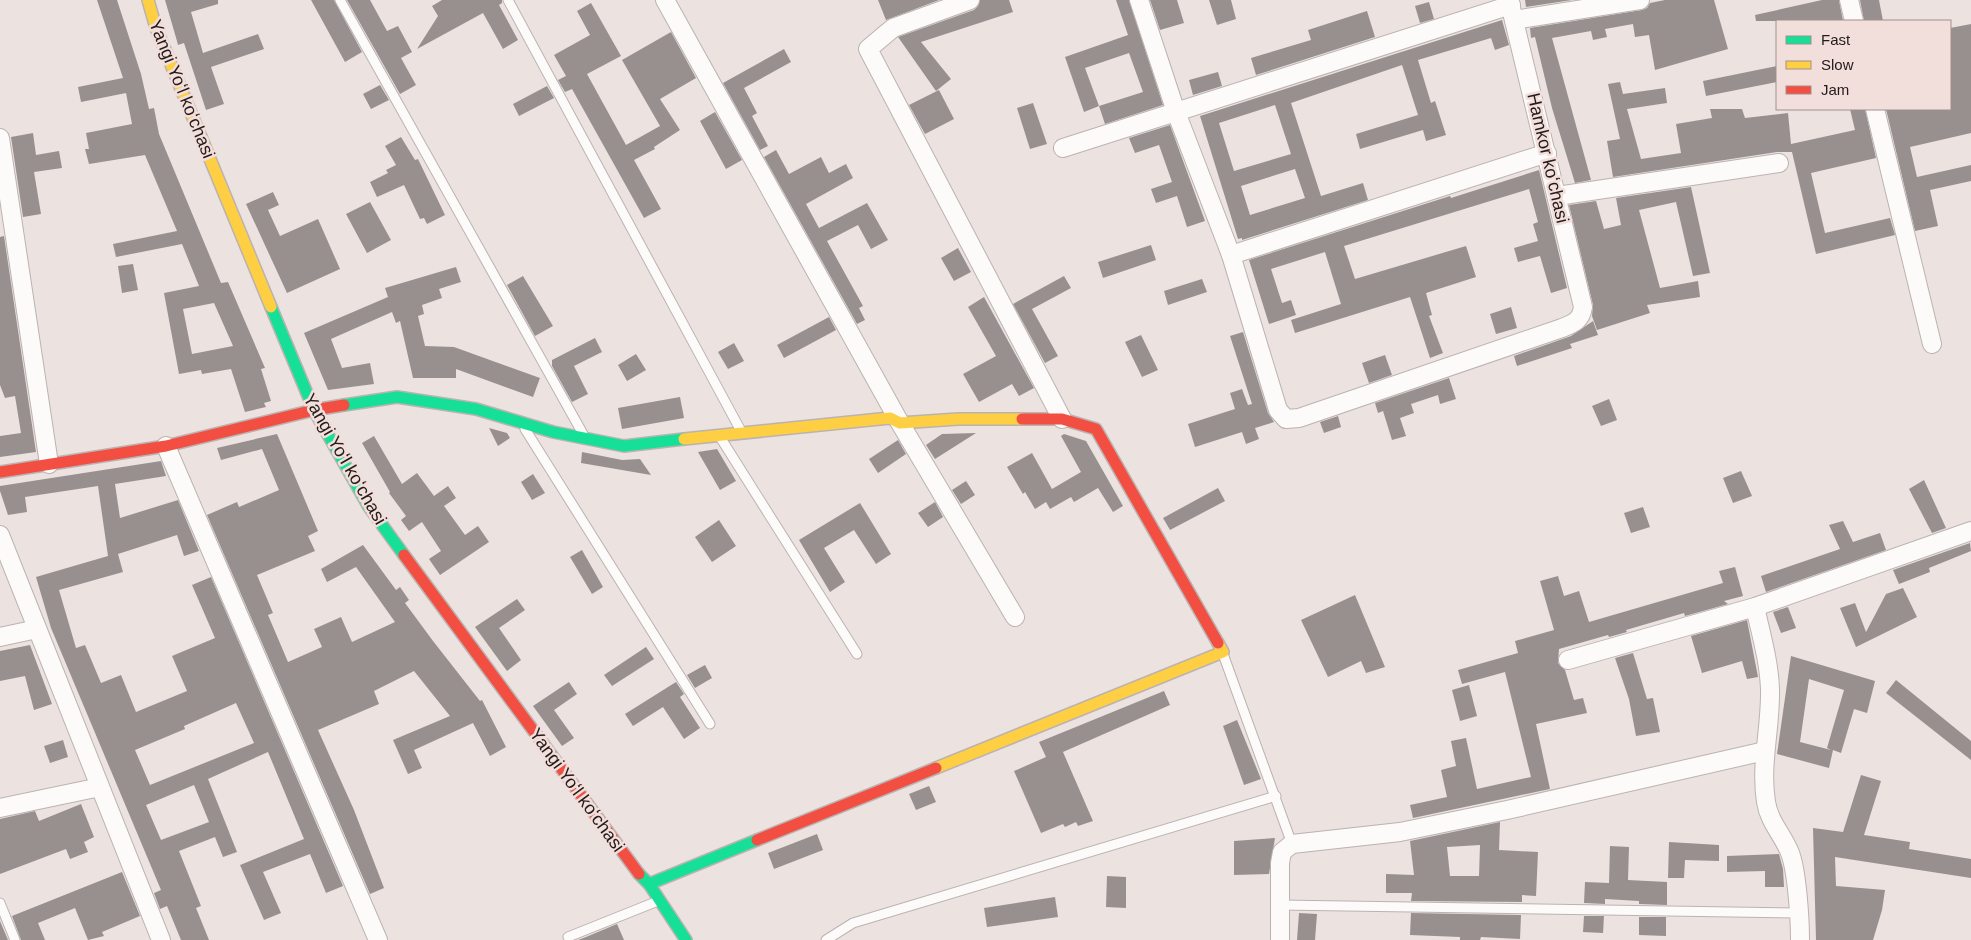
<svg xmlns="http://www.w3.org/2000/svg" width="1971" height="940" font-family="Arial,sans-serif">
<style>
.building{fill:#98908f;fill-rule:evenodd}
.lines{fill:none;stroke-linecap:round;stroke-linejoin:round}
.lane-casing{stroke:#bbb3b1;stroke-width:11}
.street-casing{stroke:#bbb3b1;stroke-width:20}
.fast-casing{stroke:#bbb3b1;stroke-width:14}
.slow-casing{stroke:#bbb3b1;stroke-width:14}
.jam-casing{stroke:#bbb3b1;stroke-width:14}
.lane{stroke:#fcfbfa;stroke-width:9}
.street{stroke:#fcfbfa;stroke-width:18}
.fast{stroke:#16e098;stroke-width:11}
.slow{stroke:#ffcf43;stroke-width:11}
.jam{stroke:#f24e42;stroke-width:11}
.labels{text-anchor:middle;stroke-width:5;stroke-linejoin:round;paint-order:stroke}
.street-label{font-size:18px;fill:#221b1a;stroke:#f2deda}
</style>
<rect width="100%" height="100%" fill="#ece2e0"/>
<g class="building">
<path d="M97 0H117L141 74 149 109 154 108 159 134 221 283 228 282 265 368 261 369 271 401 264 403 266 407 245 412 231 369 202 374 201 370 179 374 164 293 199 286 182 244 116 257 113 244 177 231 145 155 89 164 85 149H89L86 133 132 124 126 93 81 102 78 87 123 78ZM214 303 233 346 192 354 183 309Z"/>
<polygon points="165,0 218,0 218,4 191,12 203,53 258,34 264,49 211,67 224,104 206,110 184,43 178,45 177,41"/>
<polygon points="311,0 334,0 362,52 345,62"/>
<polygon points="347,0 370,0 387,31 398,26 412,52 401,58 416,85 400,94"/>
<polygon points="442,0 502,0 502,3 499,5 518,40 503,49 483,13 417,49 438,16 432,6"/>
<polygon points="878,0 939,0 886,20"/>
<polygon points="980,0 1009,0 1013,12 921,42 951,79 936,91 898,37 974,10 978,6"/>
<path d="M1116 0H1129L1163 105 1105 124 1099 106 1084 112 1065 57 1128 35ZM1129 53 1143 92 1099 106 1085 68Z"/>
<polygon points="1150,0 1177,0 1184,23 1160,30"/>
<polygon points="1209,0 1231,0 1236,19 1217,25"/>
<polygon points="1525,0 1572,0 1526,7"/>
<polygon points="1665,0 1714,0 1728,49 1655,70 1649,35 1635,37 1633,24 1605,29 1607,37 1593,40 1591,31 1552,38 1591,180 1575,183 1552,108 1535,37 1531,38 1530,28 1642,10 1647,8 1650,3"/>
<polygon points="1822,0 1839,0 1843,21 1756,21 1755,15"/>
<polygon points="1860,0 1879,0 1883,21 1864,21"/>
<polygon points="1429,2 1434,19 1420,23 1415,6"/>
<polygon points="591,3 621,56 587,74 626,145 660,126 622,60 671,32 696,78 660,99 680,130 654,147 655,149 634,160 661,209 644,218 572,89 565,92 558,80 566,76 554,55 590,35 577,11"/>
<polygon points="1367,11 1375,37 1256,75 1251,58 1311,40 1308,30"/>
<path d="M1502 20 1509 45 1495 50 1491 38 1418 60 1431 103 1435 101 1446 135 1426 141 1423 130 1360 149 1356 134 1418 115 1402 65 1291 103 1321 196 1363 183 1368 200 1242 240V238L1238 239 1200 116ZM1275 105 1291 154 1234 171 1219 123ZM1295 169 1305 198 1250 215 1241 186Z"/>
<polygon points="1971,24 1971,133 1910,147 1917,177 1971,165 1971,181 1930,190 1938,226 1915,231 1886,109 1950,109 1950,28"/>
<polygon points="784,49 791,62 744,88 757,113 752,116 768,146 760,150 723,83"/>
<polygon points="1777,66 1777,82 1706,96 1703,81"/>
<polygon points="1218,72 1222,86 1193,95 1189,80"/>
<polygon points="1620,82 1623,94 1665,88 1667,103 1627,109 1641,159 1681,153 1676,124 1712,118 1710,109 1742,109 1745,118 1788,113 1791,144 1855,130 1850,109 1865,109 1876,158 1811,173 1825,233 1890,218 1895,235 1816,254 1792,152 1777,152 1613,177 1607,141 1620,139 1608,84"/>
<polygon points="380,85 389,100 371,109 363,94"/>
<polygon points="547,86 554,98 519,116 513,104"/>
<polygon points="939,90 954,119 925,134 909,105"/>
<polygon points="1033,103 1047,144 1030,149 1017,108"/>
<polygon points="715,112 742,160 726,169 700,121"/>
<polygon points="1170,125 1205,221 1187,227 1177,196 1156,203 1151,189 1172,182 1159,145 1135,153 1129,138"/>
<polygon points="33,133 36,155 59,151 62,168 34,172 41,214 23,217 11,137"/>
<polygon points="401,137 415,160 418,159 445,215 427,224 424,218 420,219 404,185 377,197 370,182 388,173 386,170 396,165 385,146"/>
<polygon points="776,150 789,174 821,157 829,173 846,164 853,178 806,204 819,228 867,203 888,240 871,249 858,225 827,241 863,306 859,308 865,320 857,324 764,157"/>
<polygon points="1539,170 1567,288 1551,293 1540,256 1518,262 1514,248 1538,241 1533,224 1538,222 1529,189 1344,246 1355,279 1466,246 1476,277 1426,293 1432,315 1429,316 1443,353 1430,358 1410,297 1295,333 1291,320 1341,304 1325,252 1271,269 1282,303 1291,300 1296,315 1269,324 1249,260 1450,196 1451,198"/>
<polygon points="1691,187 1710,273 1693,276 1676,202 1639,210 1660,288 1698,281 1700,297 1647,305 1650,313 1597,330 1592,316 1593,305 1569,205 1596,201 1604,229 1621,225 1616,198"/>
<polygon points="273,192 279,205 268,210 280,236 318,219 340,269 287,293 246,204"/>
<polygon points="370,202 391,240 367,253 346,214"/>
<polygon points="4,236 36,452 0,457 0,436 21,433 15,396 5,398 0,385 0,237"/>
<polygon points="1151,245 1156,260 1103,278 1098,262"/>
<polygon points="958,248 971,272 954,281 941,258"/>
<polygon points="133,264 138,290 122,293 118,266"/>
<polygon points="456,267 461,282 439,289 442,298 422,305 424,314 418,316 425,346 454,347 540,378 533,397 456,369 456,378 413,378 400,321 396,323 392,312 331,339 342,368 370,363 374,384 328,390 304,333 388,297 385,288"/>
<polygon points="523,276 553,326 535,336 507,285"/>
<polygon points="1064,276 1071,288 1032,309 1058,356 1045,363 1013,304"/>
<polygon points="1202,279 1207,292 1168,305 1164,291"/>
<polygon points="984,297 1034,388 1019,396 1012,384 979,402 963,374 996,356 968,307"/>
<polygon points="1511,307 1517,328 1496,334 1490,314"/>
<polygon points="829,317 836,330 784,358 777,345"/>
<polygon points="1593,321 1598,335 1570,344 1572,348 1517,366 1514,356 1571,336"/>
<polygon points="1243,332 1268,413 1274,422 1255,428 1259,439 1246,444 1242,432 1195,447 1188,424 1235,409 1230,393 1242,389 1248,405 1252,404 1230,336"/>
<polygon points="1141,335 1158,370 1142,377 1125,342"/>
<polygon points="595,338 602,352 574,366 588,394 572,402 552,366 552,360"/>
<polygon points="734,343 744,361 728,369 718,352"/>
<polygon points="636,354 646,370 627,381 618,365"/>
<polygon points="1385,355 1392,375 1369,383 1362,363"/>
<polygon points="1449,378 1456,399 1440,404 1438,395 1411,404 1414,413 1400,418 1406,436 1392,440 1383,411 1378,413 1375,403"/>
<polygon points="680,397 684,418 622,429 618,408"/>
<polygon points="1609,399 1617,420 1601,426 1592,406"/>
<polygon points="1338,416 1341,427 1324,433 1320,422"/>
<polygon points="489,428 507,433 510,438 498,446"/>
<polygon points="976,433 935,459 926,445 942,434"/>
<polygon points="277,434 318,531 308,536 315,551 257,575 273,613 268,615 288,662 322,647 314,629 341,617 352,642 395,622 356,567 327,582 321,569 363,545 396,590 400,587 409,600 405,603 433,641 480,701 482,700 506,747 490,756 473,723 414,750 422,768 408,774 393,740 450,716 414,671 374,691 379,704 318,730 354,810 384,888 370,894 207,515 237,502 239,507 279,490 262,449 221,460 217,448"/>
<polygon points="1064,434 1086,441 1123,506 1113,512 1098,488 1074,502 1071,497 1050,509 1046,502 1035,509 1025,492 1023,494 1007,467 1032,453 1052,489 1081,472 1061,436"/>
<polygon points="374,436 402,484 417,473 434,496 448,486 456,498 444,506 465,535 478,526 489,542 440,575 429,559 441,551 422,522 409,531 401,520 406,516 389,493 390,492 362,443"/>
<polygon points="898,440 906,454 878,473 869,459"/>
<polygon points="717,449 736,481 720,490 698,452"/>
<polygon points="582,452 622,460 640,459 651,475 581,463"/>
<path d="M161 461 166 476 115 484 120 518 178 500 199 551 184 556 177 535 118 554 123 572 59 590 76 648 85 645 101 683 121 675 136 712 187 691 172 656 215 638 192 585 211 577 343 886 326 893 310 854 263 872 281 913 264 920 240 865 304 839 268 752 208 779 237 852 223 857 215 837 179 851 201 906 196 908 209 940H181L167 906 160 909 154 893 161 890 51 628 36 577 108 556 98 486 25 497 27 512 8 515 0 491V486ZM236 703 254 743 150 785 135 750 185 729 184 726ZM194 785 209 822 161 840 146 805Z"/>
<polygon points="1741,471 1752,496 1733,503 1723,478"/>
<polygon points="533,474 545,493 532,500 521,482"/>
<polygon points="1924,480 1946,528 1932,533 1909,489"/>
<polygon points="966,481 975,495 961,504 952,490"/>
<polygon points="1218,488 1225,501 1170,530 1163,518"/>
<polygon points="935,502 943,517 928,527 918,513"/>
<polygon points="860,503 891,554 876,564 854,530 824,548 845,582 830,592 799,540"/>
<polygon points="1643,507 1650,527 1631,533 1624,513"/>
<polygon points="719,520 736,546 712,562 695,537"/>
<polygon points="1843,521 1853,542 1880,533 1886,550 1766,592 1761,576 1840,549 1829,525"/>
<polygon points="1970,543 1971,551 1929,568 1930,572 1899,584 1893,570"/>
<polygon points="582,550 603,587 592,594 570,557"/>
<polygon points="1735,567 1743,596 1724,601 1728,604 1685,616 1684,613 1626,630 1627,632 1609,637 1608,635 1559,649 1558,663 1565,670 1574,700 1583,698 1587,713 1536,724 1550,789 1413,818 1410,805 1447,797 1441,770 1456,766 1451,741 1466,738 1477,789 1531,777 1505,672 1462,684 1458,670 1518,653 1515,641 1554,630 1540,581 1558,576 1564,596 1579,591 1589,622 1723,583 1719,571"/>
<polygon points="1903,588 1917,617 1856,647 1840,608 1855,603 1866,632 1886,594"/>
<polygon points="1355,595 1385,667 1366,673 1361,661 1328,677 1301,620"/>
<polygon points="517,599 525,610 499,628 521,660 507,671 475,627"/>
<polygon points="1788,607 1796,628 1781,633 1773,612"/>
<polygon points="1747,620 1758,677 1747,679 1742,661 1702,673 1691,636"/>
<polygon points="30,645 52,704 34,710 25,676 0,681 0,651"/>
<polygon points="646,647 654,659 612,686 604,675"/>
<polygon points="1633,653 1647,699 1653,698 1660,732 1636,736 1629,699 1615,658"/>
<path d="M1791 656 1875 681 1867 713 1854 709 1841 753 1833 750 1829 768 1777 754ZM1809 679 1844 690 1827 748 1831 750 1800 742Z"/>
<polygon points="705,665 712,678 695,688 687,675"/>
<polygon points="1896,680 1971,741 1971,760 1886,693"/>
<polygon points="569,682 577,694 554,710 574,738 562,746 533,706"/>
<polygon points="676,682 684,694 680,697 700,728 684,739 663,707 633,726 625,714"/>
<polygon points="1469,685 1477,716 1460,721 1452,690"/>
<polygon points="1164,691 1170,705 1063,752 1093,821 1078,826 1076,822 1065,827 1063,824 1041,833 1014,771 1046,757 1039,742"/>
<polygon points="1237,720 1261,779 1244,785 1223,726"/>
<polygon points="63,740 68,757 50,763 44,746"/>
<polygon points="1861,775 1881,781 1864,835 1910,842 1909,849 1971,859 1971,878 1835,857 1836,886 1885,890 1882,910 1873,940 1816,940 1813,828 1843,832"/>
<polygon points="929,786 936,802 916,810 909,794"/>
<polygon points="81,804 94,837 84,842 88,852 70,859 66,849 0,874 0,819 35,811 39,821"/>
<path d="M1500 822 1499 850 1538 852 1536 896 1522 895V902L1411 901 1412 893H1386V874L1414 875 1410 841ZM1480 845 1479 876H1450L1447 847Z"/>
<polygon points="817,834 823,850 774,869 768,853"/>
<polygon points="1275,838 1269,874 1234,875 1234,841"/>
<polygon points="1669,842 1719,845 1719,861 1685,860 1684,878 1668,878"/>
<polygon points="1610,846 1629,847 1628,880 1667,882 1667,905 1639,904 1639,901 1605,899 1605,904 1584,903 1585,882 1609,883"/>
<polygon points="1779,854 1783,869 1784,887 1765,887 1765,871 1727,872 1727,856"/>
<polygon points="122,872 140,916 102,932 104,936 88,940 75,908 38,923 45,940 21,940 12,916"/>
<polygon points="1107,876 1126,877 1126,908 1106,907"/>
<polygon points="1055,897 1058,917 987,927 984,908"/>
<polygon points="1299,913 1317,914 1315,940 1297,940"/>
<polygon points="1411,913 1521,915 1520,939 1481,937 1480,940 1460,940 1460,937 1410,935"/>
<polygon points="1584,916 1604,916 1603,933 1583,932"/>
<polygon points="1639,917 1666,917 1666,936 1639,935"/>
<polygon points="0,921 8,940 0,940"/>
<polygon points="617,924 624,940 578,940 586,937"/>
</g>
<g class="lines">
<g class="lane-casing">
<g id="lane">
<polyline points="340,0 583,434"/>
<polyline points="508,0 741,431"/>
<polyline points="525,429 710,724"/>
<polyline points="720,437 857,654"/>
<polyline points="1223,654 1292,844"/>
<polyline points="0,903 15,940"/>
<polyline points="1280,905 1799,913"/>
<polyline points="568,937 658,901"/>
<polyline points="826,940 853,923 1276,796"/>
</g>
</g>
<g class="street-casing">
<g id="street">
<polyline points="665,0 900,423 1015,617"/>
<polyline points="970,0 893,28 868,49 1062,419"/>
<path d="M1139 0 1176 112 1231 255 1278 410 1286 419 1299 418 1562 328C1575 323 1581 320 1583 307L1509 0"/>
<polyline points="1849,0 1854,21"/>
<polyline points="1514,20 1640,0"/>
<polyline points="1875,109 1932,344"/>
<polyline points="0,138 49,464"/>
<polyline points="1063,148 1511,5"/>
<polyline points="1557,196 1779,163"/>
<polyline points="1231,255 1547,153"/>
<polyline points="166,446 378,940"/>
<polyline points="0,535 161,940"/>
<path d="M1755 607C1761 634 1769 661 1770 689 1771 727 1760 764 1766 802 1769 822 1783 835 1790 853 1797 871 1800 919 1800 940"/>
<polyline points="0,637 37,629"/>
<polyline points="1568,660 1755,607 1971,531"/>
<polyline points="0,808 100,787"/>
<polyline points="1280,940 1280,863 1282,852 1292,844 1400,832 1507,810 1765,751"/>
</g>
</g>
<g class="fast-casing">
<g id="fast">
<polyline points="271,307 314,410 369,507 404,555"/>
<polyline points="344,405 397,397 476,409 553,432 624,446 684,439"/>
<polyline points="639,874 649,884 686,940"/>
<polyline points="649,884 757,840"/>
</g>
</g>
<g class="slow-casing">
<g id="slow">
<polyline points="148,0 156,28 271,307"/>
<polyline points="684,439 890,418 900,423 958,419 1022,419"/>
<polyline points="936,768 1223,652 1218,643"/>
</g>
</g>
<g class="jam-casing">
<g id="jam">
<polyline points="1022,419 1062,419 1096,429 1218,643"/>
<polyline points="0,472 166,446 314,410 344,405"/>
<polyline points="404,555 639,874"/>
<polyline points="757,840 936,768"/>
</g>
</g>
<use href="#lane" class="lane"/>
<use href="#street" class="street"/>
<use href="#fast" class="fast"/>
<use href="#slow" class="slow"/>
<use href="#jam" class="jam"/>
</g>
<g class="labels">
<g class="street-label">
<text transform="translate(182 89) rotate(68)" y="6">Yangi Yoʻl koʻchasi</text>
<text transform="translate(1548 158) rotate(77)" y="6">Hamkor koʻchasi</text>
<text transform="translate(345 459) rotate(60)" y="6">Yangi Yoʻl koʻchasi</text>
<text transform="translate(577 790) rotate(54)" y="6">Yangi Yoʻl koʻchasi</text>
</g>
</g>
<rect x="1776" y="20" width="175" height="90" fill="#f2deda" stroke="#9f908d"/>
<rect x="1786" y="36" width="25" height="8" fill="#16e098" stroke="#9f908d"/>
<text x="1821" y="45" font-size="15" fill="#221b1a">Fast</text>
<rect x="1786" y="61" width="25" height="8" fill="#ffcf43" stroke="#9f908d"/>
<text x="1821" y="70" font-size="15" fill="#221b1a">Slow</text>
<rect x="1786" y="86" width="25" height="8" fill="#f24e42" stroke="#9f908d"/>
<text x="1821" y="95" font-size="15" fill="#221b1a">Jam</text>
</svg>
